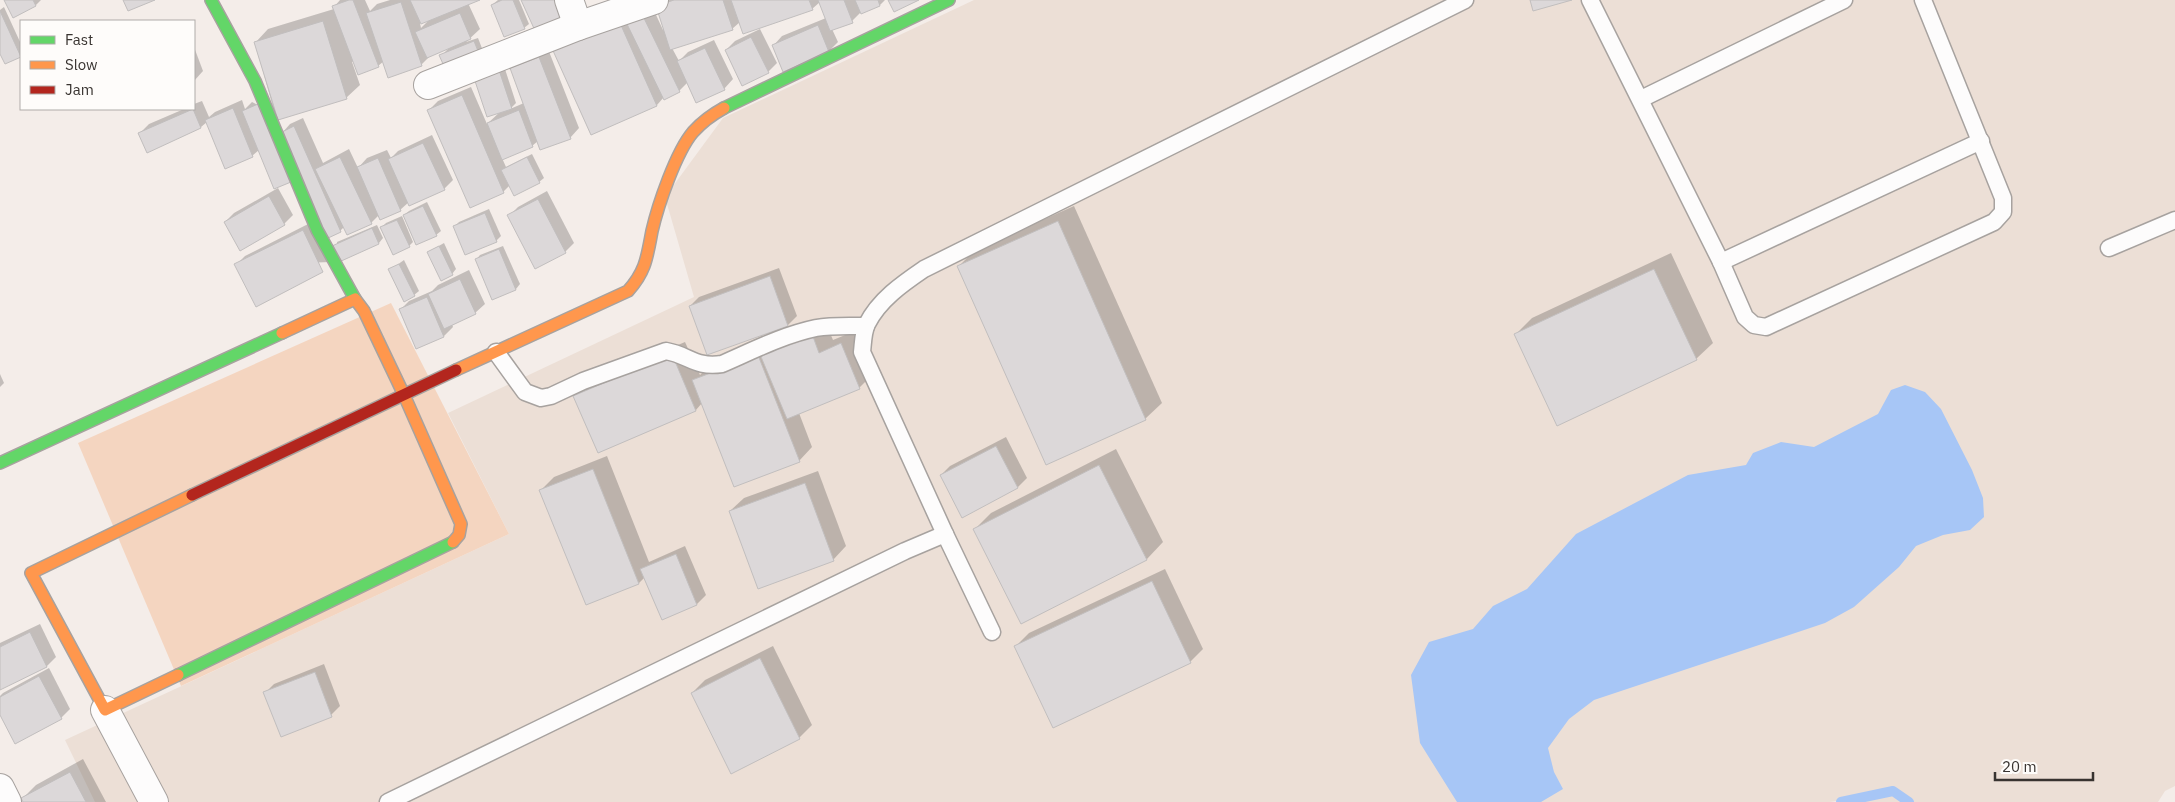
<svg xmlns="http://www.w3.org/2000/svg" width="2175" height="802" font-family="'IBM Plex Sans',sans-serif">
<style>
.built{fill:#ecdfd6}
.green{fill:#f4d5c0}
.water{fill:#a7c6f6}
.shadow{fill:#0003;fill-rule:evenodd}
.lines{fill:none;stroke-linecap:round;stroke-linejoin:round}
.stream{stroke:#a7c6f6;stroke-width:10}
.building{fill:#dcd8d9;stroke:#c1bebe}
.lane-casing{stroke:#a7a29f;stroke-width:19}
.street-casing{stroke:#a7a29f;stroke-width:30}
.fast-casing{stroke:#a7a29f;stroke-width:14}
.slow-casing{stroke:#a7a29f;stroke-width:14}
.jam-casing{stroke:#a7a29f;stroke-width:14}
.lane{stroke:#fdfcfc;stroke-width:16}
.street{stroke:#fdfcfc;stroke-width:28}
.fast{stroke:#63d668;stroke-width:11}
.slow{stroke:#ff974d;stroke-width:11}
.jam{stroke:#b3261e;stroke-width:11}
</style>
<rect width="100%" height="100%" fill="#f4ede9"/>
<polygon class="built" points="974,0 2175,0 2175,786 2165,791 2158,802 1847,802 1843,800 1830,802 95,802 65,740 509,534 448,413 694,297 665,197 723,118"/>
<polygon class="green" points="391,303 509,534 181,686 78,443"/>
<polygon class="water" points="1905,385 1925,392 1941,409 1972,470 1983,498 1984,517 1970,530 1943,535 1916,546 1899,567 1854,607 1825,623 1594,700 1569,719 1548,748 1554,772 1563,789 1541,802 1457,802 1420,743 1411,675 1429,642 1473,629 1493,606 1527,589 1576,534 1688,475 1746,465 1753,453 1781,442 1814,447 1878,414 1891,390"/>
<g class="shadow">
<polygon points="5,0 41,0 36,5 13,16"/>
<path d="M340 0H365L370 11 377 4 390 0H476L468 3 480 29 466 42 478 38 485 56H441L449 48 430 56 421 65 384 61 378 66 354 61 352 62 360 85 346 98 277 119 283 132 290 124 303 118 323 163 349 149 358 168 367 158 387 150 391 158 398 151 432 135 453 180 444 189 409 202 400 210 379 215 371 223 344 227 340 231 259 150 252 156 207 122 201 127 140 133 149 124 184 109H194V104L202 101 209 117 215 112 242 100 245 109 252 102 275 114 255 43 268 29 334 9V7ZM429 20 421 28 420 23Z"/>
<polygon points="498,0 519,0 529,24 524,28 492,5"/>
<polygon points="664,0 885,0 880,5 861,12 852,21 832,29 838,42 829,51 773,46 782,36 826,18 820,2 812,9 740,22 732,29 672,48 679,61 688,52 714,40 733,79 724,89 688,82 679,91 664,97 657,105 591,134 551,44 651,4 663,30"/>
<polygon points="4,7 21,44 20,56 0,51 0,10"/>
<polygon points="760,29 777,63 768,72 726,50 735,41"/>
<polygon points="194,47 203,71 194,81"/>
<polygon points="548,49 579,128 570,138 538,141 532,146 502,158 506,167 532,154 544,178 539,182 510,185 503,192 429,110 438,101 471,87 487,124 501,111 476,79 504,66 516,103 510,109 524,103 511,69 520,59"/>
<polygon points="278,188 293,215 284,224 225,222 234,213"/>
<polygon points="547,191 574,243 565,252 536,267 509,216 518,207"/>
<polygon points="427,202 441,231 436,235 404,215 409,211"/>
<polygon points="1074,206 1162,403 1145,419 958,267 975,250"/>
<polygon points="489,209 501,236 496,241 455,226 459,222"/>
<polygon points="402,216 413,242 409,246 382,227 386,223"/>
<polygon points="312,222 332,262 236,265 245,256"/>
<polygon points="377,225 383,238 379,243 339,260 337,242"/>
<polygon points="444,243 456,269 452,274 428,252"/>
<polygon points="503,246 520,284 516,289 493,299 476,260 480,255"/>
<polygon points="1671,253 1713,343 1696,359 1516,334 1532,318"/>
<polygon points="404,260 419,291 414,295 390,270"/>
<polygon points="779,268 797,316 788,325 708,354 690,306 699,297"/>
<polygon points="469,270 485,304 475,313 452,324 453,327 444,336 416,347 400,310 409,301 432,291 438,285"/>
<path d="M824 319 833 340 855 331 873 374 859 388 799 413 812 447 799 461 702 403 696 410 599 451 575 396 588 383 685 342 700 375 707 368ZM677 350 589 391V388Z"/>
<polygon points="0,374 4,383 0,387"/>
<polygon points="1006,437 1027,478 1018,487 962,516 941,475 950,466"/>
<polygon points="1116,449 1163,542 1147,559 1022,622 975,529 991,513"/>
<polygon points="607,456 649,562 685,546 706,595 697,604 662,618 645,577 639,583 586,604 541,490 554,477"/>
<polygon points="818,471 846,546 833,560 730,511 744,498"/>
<polygon points="1165,569 1203,649 1190,662 1015,647 1029,633"/>
<polygon points="40,624 56,657 47,666 0,689 0,643"/>
<polygon points="773,646 812,725 799,738 692,693 705,680"/>
<polygon points="324,664 340,706 331,715 265,693 274,684"/>
<polygon points="49,668 70,709 61,718 0,713 0,696 3,693"/>
<polygon points="83,759 106,802 25,802 23,798 36,785"/>
</g>
<g class="lines">
<polyline class="stream" points="1841,802 1893,791 1909,802"/>
</g>
<g class="building">
<polygon points="4,0 33,0 36,6 13,18"/>
<polygon points="123,0 155,0 128,11"/>
<polygon points="349,0 353,0 379,67 358,75 332,6"/>
<polygon points="410,0 480,0 421,24"/>
<polygon points="502,0 513,0 525,29 504,37 491,5"/>
<polygon points="521,0 562,0 571,20 537,35"/>
<polygon points="674,0 723,0 733,30 670,50 656,6"/>
<polygon points="731,0 809,0 813,10 743,34"/>
<polygon points="818,0 844,0 853,23 830,31"/>
<polygon points="855,0 878,0 880,6 861,14"/>
<polygon points="888,0 919,0 894,12"/>
<polygon points="1530,0 1572,0 1533,11"/>
<polygon points="401,2 422,66 388,78 366,13"/>
<polygon points="0,11 21,57 5,64 0,54"/>
<polygon points="641,12 680,92 664,100 625,20"/>
<polygon points="460,13 471,39 427,58 415,32"/>
<polygon points="616,14 657,106 591,135 550,44"/>
<polygon points="323,21 347,99 278,120 254,42"/>
<polygon points="818,25 829,52 783,72 772,45"/>
<polygon points="751,37 769,73 742,86 725,50"/>
<polygon points="474,41 482,61 448,75 439,55"/>
<polygon points="705,48 725,90 696,103 677,61"/>
<polygon points="539,57 571,139 540,150 510,68"/>
<polygon points="499,70 512,109 487,117 474,78"/>
<polygon points="462,95 504,193 470,208 427,110"/>
<polygon points="258,104 291,182 274,189 242,111"/>
<polygon points="233,108 253,157 225,169 205,120"/>
<polygon points="193,109 201,128 147,153 138,133"/>
<polygon points="519,110 533,147 502,160 487,123"/>
<polygon points="294,126 341,232 326,239 280,133"/>
<polygon points="423,143 445,190 409,206 388,159"/>
<polygon points="340,157 372,224 347,235 315,169"/>
<polygon points="527,157 540,183 514,196 501,170"/>
<polygon points="378,158 401,211 380,220 357,167"/>
<polygon points="269,196 285,225 240,251 224,222"/>
<polygon points="538,199 566,253 535,269 507,215"/>
<polygon points="423,206 437,236 416,245 403,215"/>
<polygon points="485,213 497,242 465,255 453,226"/>
<polygon points="397,220 410,247 393,255 380,227"/>
<polygon points="1058,221 1146,420 1046,465 957,266"/>
<polygon points="372,228 379,244 339,262 332,246"/>
<polygon points="303,230 323,272 256,307 234,264"/>
<polygon points="439,246 453,275 441,281 427,252"/>
<polygon points="499,249 516,290 492,300 475,259"/>
<polygon points="399,264 415,296 404,302 388,269"/>
<polygon points="1654,269 1697,360 1557,426 1514,334"/>
<polygon points="770,276 788,326 707,355 689,306"/>
<polygon points="460,279 476,314 444,329 428,294"/>
<polygon points="427,297 444,337 416,349 399,309"/>
<polygon points="811,331 819,353 841,343 860,389 787,419 759,352"/>
<polygon points="672,354 696,411 598,453 573,396"/>
<polygon points="758,355 800,462 734,487 692,380"/>
<polygon points="996,446 1018,488 962,518 940,475"/>
<polygon points="1099,465 1147,560 1021,624 973,529"/>
<polygon points="593,469 639,584 586,605 539,490"/>
<polygon points="805,483 834,561 758,589 729,511"/>
<polygon points="676,554 697,605 662,620 640,569"/>
<polygon points="1152,581 1191,663 1053,728 1014,646"/>
<polygon points="30,632 47,667 0,690 0,647"/>
<polygon points="760,658 800,739 731,774 691,693"/>
<polygon points="315,672 332,717 281,737 263,692"/>
<polygon points="39,676 62,719 15,744 0,715 0,697"/>
<polygon points="70,772 86,802 23,802 21,798"/>
</g>
<g class="lines">
<g class="lane-casing">
<g id="lane">
<polyline points="1590,0 1721,262 1745,317 1754,325 1766,327 1994,222 2003,212 2003,198 1923,0"/>
<polyline points="1641,99 1844,0"/>
<polyline points="2109,248 2175,220"/>
<polyline points="1721,262 1981,141"/>
<path d="M496 352 525 392 541 398 551 396 583 381 666 351C689 355 695 368 722 364 752 351 783 335 816 328 832 325 849 326 866 326"/>
<polyline points="945,534 992,632"/>
<path d="M388 802 905 551 945 534 862 352C863 344 863 332 867 324 879 300 902 284 924 269L1465 0"/>
</g>
</g>
<g class="street-casing">
<g id="street">
<polyline points="569,0 578,26"/>
<polyline points="428,85 578,26 654,0"/>
<polyline points="105,710 154,802"/>
<polyline points="0,788 7,802"/>
</g>
</g>
<g class="fast-casing">
<g id="fast">
<polyline points="211,0 255,81 317,230 355,299"/>
<polyline points="724,108 949,0"/>
<polyline points="0,463 282,333"/>
<polyline points="178,675 453,542"/>
</g>
</g>
<g class="slow-casing">
<g id="slow">
<polyline points="282,333 355,299 364,311 404,395 461,524 459,535 453,542"/>
<path d="M456 370 628 291C646 271 647 257 652 231 658 205 676 152 693 132 702 122 713 114 724 108"/>
<polyline points="178,675 105,710 31,573 192,495"/>
</g>
</g>
<g class="jam-casing">
<polyline id="jam" points="192,495 456,370"/>
</g>
<use href="#lane" class="lane"/>
<use href="#street" class="street"/>
<use href="#fast" class="fast"/>
<use href="#slow" class="slow"/>
<use href="#jam" class="jam"/>
</g>
<rect x="20" y="20" width="175" height="90" fill="#fefcfa" stroke="#afaca9"/>
<rect x="30" y="36" width="25" height="8" fill="#63d668" stroke="#afaca9"/>
<text x="65" y="45" font-size="15" fill="#383330">Fast</text>
<rect x="30" y="61" width="25" height="8" fill="#ff974d" stroke="#afaca9"/>
<text x="65" y="70" font-size="15" fill="#383330">Slow</text>
<rect x="30" y="86" width="25" height="8" fill="#b3261e" stroke="#afaca9"/>
<text x="65" y="95" font-size="15" fill="#383330">Jam</text>
<path d="M1995 772v8h98v-8" fill="none" stroke="#383330" stroke-width="2.5"/>
<text x="2002" y="772" font-size="15" fill="#383330" stroke="#fefcfa" stroke-width="4" paint-order="stroke">20 m</text>
</svg>
